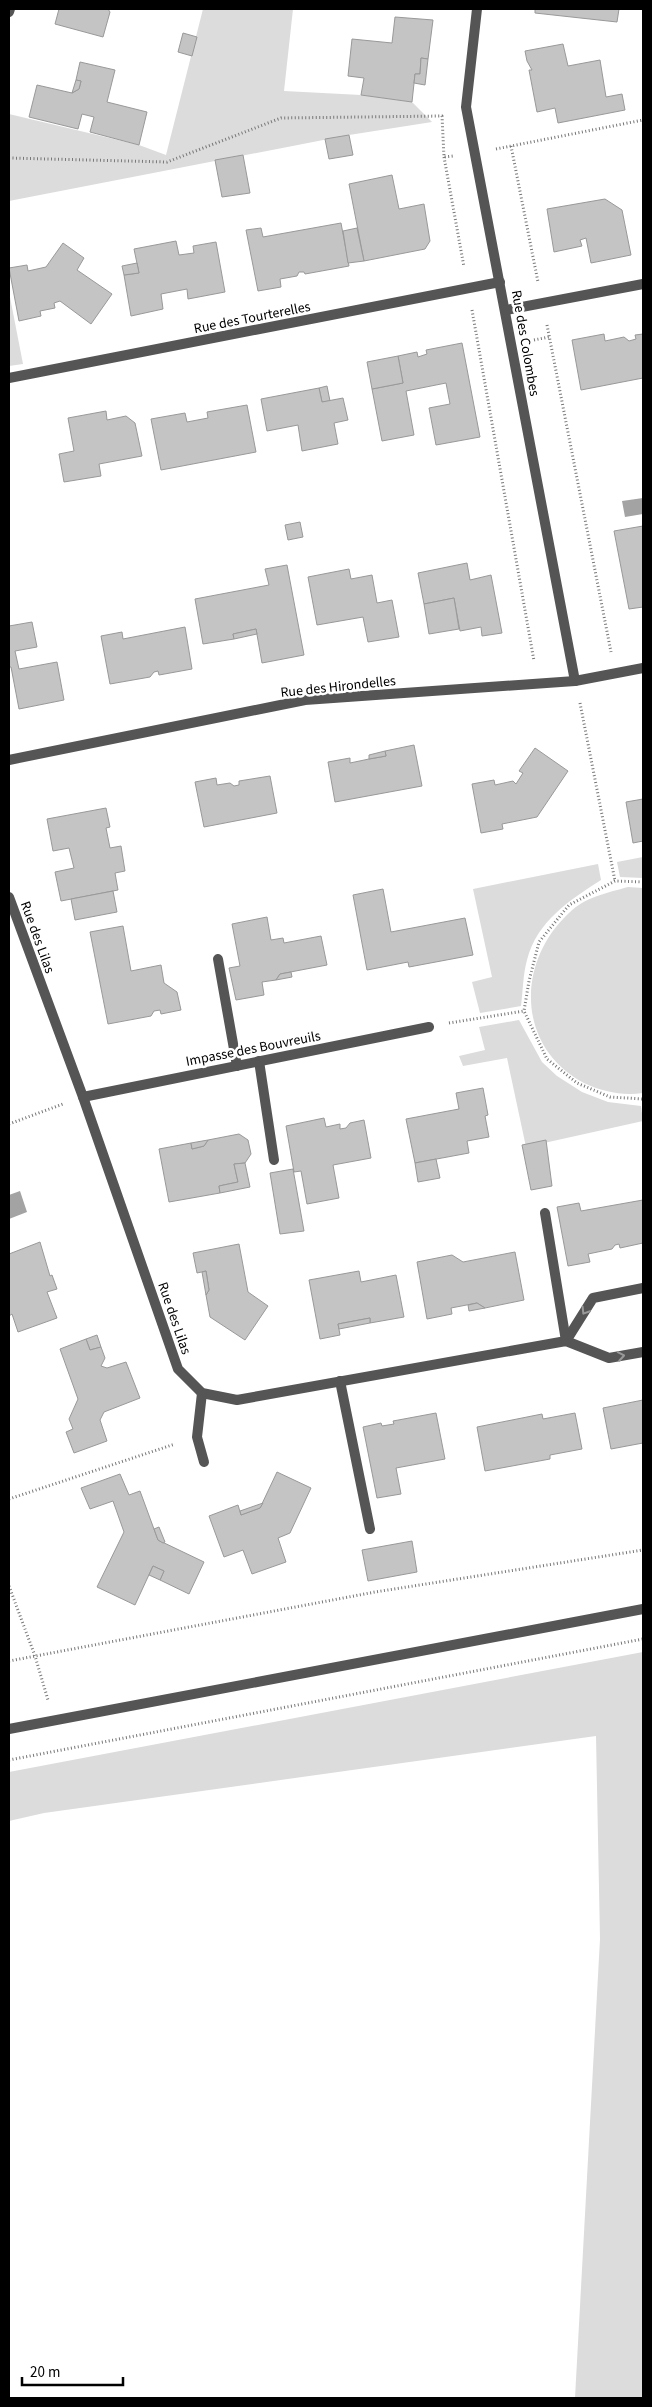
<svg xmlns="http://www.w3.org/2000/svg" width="652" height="2407" font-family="'Source Sans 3',sans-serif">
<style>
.green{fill:#dcdcdc}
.water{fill:#a3a3a3}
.building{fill:#c4c4c4;stroke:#999}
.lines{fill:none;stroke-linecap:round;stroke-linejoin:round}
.path{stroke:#777;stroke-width:3;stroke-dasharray:1 2.5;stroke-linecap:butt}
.service{stroke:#555;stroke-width:10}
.minor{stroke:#555;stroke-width:10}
.tertiary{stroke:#555;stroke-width:10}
.oneway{stroke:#999}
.labels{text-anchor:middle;stroke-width:5;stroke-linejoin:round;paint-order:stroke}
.street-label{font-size:14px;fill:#000;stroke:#fff}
</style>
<rect width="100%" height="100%" fill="#fff"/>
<g class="green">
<polygon points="203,9 293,9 284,91 361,95 412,102 432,122 349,135 9,201 9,114 139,145 166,155"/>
<polygon points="9,292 23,364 9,366"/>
<polygon points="643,857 643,878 620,877 617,862"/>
<path d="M598 864 601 880C570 900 537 921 527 960 523 974 523 991 521 1006L480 1013 472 982 492 977 473 889Z"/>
<path d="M628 887 643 888V1093C623 1096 603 1092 584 1083 516 1047 516 962 569 913 585 897 607 893 628 887Z"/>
<polygon points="519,1020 542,1062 557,1076 582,1092 608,1102 641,1106 643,1121 526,1147 507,1058 463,1066 459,1056 485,1050 479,1027"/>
<polygon points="643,1652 643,2398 575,2398 600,1939 596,1736 44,1813 9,1821 9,1772"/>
</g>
<g class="water">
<polygon points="643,498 643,514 625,517 622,501"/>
<polygon points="20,1191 27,1212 9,1219 9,1195"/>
</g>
<g class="building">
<polygon points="59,9 108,9 110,12 103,37 55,24"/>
<polygon points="535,9 619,9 617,22 535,13"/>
<polygon points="395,17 433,20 428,59 421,58 420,74 415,74 412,102 361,95 364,78 348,76 352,39 392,43"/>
<polygon points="183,33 197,37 192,56 178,52"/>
<polygon points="563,44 568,66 600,60 606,97 622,94 625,110 558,123 555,108 537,112 529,70 532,70 527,61 525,51"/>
<polygon points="421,58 428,59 425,85 414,83 415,74 420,74"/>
<polygon points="80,62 115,70 107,102 147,112 139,145 90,132 94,117 82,114 78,129 29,117 37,85 72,93 79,89 81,81 76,80"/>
<polygon points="76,80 81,81 79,89 72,93"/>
<polygon points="349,135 353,155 329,159 325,139"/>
<polygon points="243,155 250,193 222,197 215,160"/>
<polygon points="392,175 399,209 424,204 430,241 425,249 364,261 349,184"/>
<polygon points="605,199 622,210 631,255 591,263 586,238 580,240 582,246 554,252 547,209"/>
<polygon points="341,223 349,266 305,274 304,272 299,272 297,276 280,279 281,287 258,291 246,230 261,228 263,237"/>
<polygon points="357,228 364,261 348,263 343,231"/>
<polygon points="176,241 179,255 194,253 193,246 216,242 225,292 188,299 187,289 161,294 163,309 131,316 124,275 139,273 134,249"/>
<polygon points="63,243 84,258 77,270 112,294 91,324 60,301 54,303 55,308 40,311 41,316 19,321 9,268 27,265 28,271 46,267"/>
<polygon points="137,263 139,273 124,275 122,266"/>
<polygon points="604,334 605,341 624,337 629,341 636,339 635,335 643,334 643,378 581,390 572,340"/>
<polygon points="462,343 480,437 436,445 429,408 450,404 446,383 406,391 414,435 382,441 372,389 403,383 398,356 417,352 418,357 427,354 426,350"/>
<polygon points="398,356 403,383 372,389 367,362"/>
<polygon points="327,386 330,401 322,402 319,388"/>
<polygon points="319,388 322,402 343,398 348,420 334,423 338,444 302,451 298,425 267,431 261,399"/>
<polygon points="247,405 256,452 161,470 151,419 185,413 187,422 208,418 207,412"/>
<polygon points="106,411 107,420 126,416 135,423 142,456 99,464 101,476 64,482 59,454 74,451 68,418"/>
<polygon points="300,522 303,537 288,540 285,525"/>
<polygon points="643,526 643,607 629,609 614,531"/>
<polygon points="467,563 470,580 491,575 502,633 482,636 481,627 460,631 454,598 424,604 418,573"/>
<polygon points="287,565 304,655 262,663 256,629 233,634 234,639 203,644 195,599 269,585 265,569"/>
<polygon points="349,569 351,579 372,575 377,603 392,600 399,637 368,642 363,617 317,625 308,577"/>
<polygon points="454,598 459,629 429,634 424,604"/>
<polygon points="32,622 37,647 15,651 19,669 57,662 64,700 19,709 11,667 9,667 9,626"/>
<polygon points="185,627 192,669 159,675 158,671 154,672 150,677 110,684 101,636 122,632 123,639"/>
<polygon points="256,629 257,634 234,639 233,634"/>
<polygon points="414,745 422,786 335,802 328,762 350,758 350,763 369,759 386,756 385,751"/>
<polygon points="535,748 568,771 537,817 502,824 503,829 481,833 472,784 494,780 495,785 513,781 516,784 523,773 519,771"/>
<polygon points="385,751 386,756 369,759 369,755"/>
<polygon points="270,776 277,813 204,827 195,782 216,778 217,785 230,783 234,786 239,785 239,781"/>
<polygon points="643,799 643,841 633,843 626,802"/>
<polygon points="106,808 110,827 106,828 110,848 121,846 125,871 115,873 118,890 61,901 55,872 74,868 69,848 53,851 47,819"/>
<polygon points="383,889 391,932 465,918 473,955 409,967 408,962 367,970 353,895"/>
<polygon points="113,891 117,912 75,920 71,899"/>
<polygon points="267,917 271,940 283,938 284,943 321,936 327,965 280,974 276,980 262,982 264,995 236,1000 229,968 240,966 232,924"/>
<polygon points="123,926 131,971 161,965 164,983 177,992 181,1010 161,1014 160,1010 154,1011 151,1016 108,1024 90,932"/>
<polygon points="291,972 292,977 276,980 280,974"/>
<polygon points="483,1088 488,1115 485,1116 489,1137 467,1141 469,1153 415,1163 406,1119 459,1109 456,1093"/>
<polygon points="324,1118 326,1127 340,1124 340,1129 346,1128 350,1123 364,1120 371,1158 333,1165 339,1198 307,1204 301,1171 294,1172 286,1126"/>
<polygon points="239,1134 248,1140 251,1154 245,1163 234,1164 238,1182 219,1186 220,1193 169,1202 159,1149 191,1143 192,1149 204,1146 208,1140"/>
<polygon points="208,1140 204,1146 192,1149 191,1143"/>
<polygon points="546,1140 552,1186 531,1190 522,1145"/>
<polygon points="436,1159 440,1178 418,1182 415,1163"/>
<polygon points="245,1163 250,1187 220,1193 219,1186 238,1182 234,1164"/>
<polygon points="293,1169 304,1231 280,1234 270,1173"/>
<polygon points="643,1200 643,1243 620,1248 619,1244 615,1245 612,1249 588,1254 590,1262 568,1266 557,1207 579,1203 581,1211"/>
<polygon points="40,1242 50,1276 52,1275 57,1289 47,1292 57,1318 18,1332 12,1314 9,1316 9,1254"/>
<polygon points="239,1244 248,1292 268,1306 245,1340 210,1317 206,1295 209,1290 206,1271 197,1273 193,1253"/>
<polygon points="515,1252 524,1300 485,1308 477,1303 451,1308 452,1314 427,1319 417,1262 452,1255 463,1262"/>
<polygon points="206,1271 209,1290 206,1295 202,1272"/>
<polygon points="359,1271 361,1282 396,1275 404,1317 370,1323 370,1318 338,1324 340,1335 320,1339 309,1280"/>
<polygon points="477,1303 485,1308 469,1311 468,1305"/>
<polygon points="370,1318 370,1323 339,1329 338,1324"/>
<polygon points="97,1335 101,1347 90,1350 86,1339"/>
<polygon points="86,1339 90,1350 101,1347 105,1358 101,1366 107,1368 126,1362 140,1398 104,1412 100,1420 107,1441 74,1453 66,1432 73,1429 69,1419 78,1399 60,1349"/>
<polygon points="643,1400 643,1443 611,1449 603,1408"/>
<polygon points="436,1413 445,1459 396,1468 401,1494 377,1498 363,1427 381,1423 382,1426 394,1424 393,1421"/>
<polygon points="575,1413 582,1449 550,1455 550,1459 485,1471 477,1427 542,1414 543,1419"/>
<polygon points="277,1472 311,1488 290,1533 278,1538 286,1562 252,1574 243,1550 224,1557 209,1516 238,1505 241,1515 260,1508"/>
<polygon points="120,1474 129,1495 140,1491 158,1540 204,1562 189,1594 160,1580 164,1571 153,1566 135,1605 97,1587 124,1532 113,1501 90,1509 81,1488"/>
<polygon points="263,1503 260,1508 241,1515 240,1511"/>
<polygon points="159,1527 165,1542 163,1543 158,1540 154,1529"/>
<polygon points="412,1541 417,1572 368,1581 362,1550"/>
<polygon points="153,1566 164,1571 160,1580 149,1575"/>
</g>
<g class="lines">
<g class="path">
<polyline points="511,146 538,282"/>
<polyline points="496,149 643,120"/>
<polyline points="444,157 464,267"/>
<polyline points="9,158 167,162 281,118 442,116 444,157 453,156"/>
<polyline points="472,310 534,661"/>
<polyline points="547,325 611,652"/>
<polyline points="534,340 549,337"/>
<polyline points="580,703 615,881"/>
<polyline points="643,882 615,881 569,905 539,942 529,981 524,1011 547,1059 577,1083 610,1097 643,1099"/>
<polyline points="449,1023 524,1011"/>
<polyline points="9,1124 63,1104"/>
<polyline points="9,1499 175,1444"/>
<polyline points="9,1586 35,1656 48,1700"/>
<polyline points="9,1661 375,1592 643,1550"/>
<polyline points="9,1760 643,1639"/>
</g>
<g class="service">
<polyline points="218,959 237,1066"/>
<polyline points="259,1061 274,1160"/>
<polyline points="545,1213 566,1341"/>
<polyline points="340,1381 370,1529"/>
</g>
<g class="minor">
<polyline points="477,9 466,107 575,681"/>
<polyline points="9,12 10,9"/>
<polyline points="506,310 643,284"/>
<polyline points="9,378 500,282"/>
<polyline points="9,760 305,700 575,681 643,668"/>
<polyline points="9,897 83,1097 178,1369 202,1393 237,1400 566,1341 609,1358 643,1352"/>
<polyline points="83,1097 429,1027"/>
<polyline points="566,1341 593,1298 643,1288"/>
<polyline points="202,1393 197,1437 204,1462"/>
</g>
<polyline class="tertiary" points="9,1729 643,1609"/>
</g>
<defs><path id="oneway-chevron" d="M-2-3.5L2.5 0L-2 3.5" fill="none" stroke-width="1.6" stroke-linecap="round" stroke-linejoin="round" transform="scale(1.25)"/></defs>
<g class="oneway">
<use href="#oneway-chevron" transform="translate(585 1311) rotate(122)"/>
<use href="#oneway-chevron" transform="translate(621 1356) rotate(-10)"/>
</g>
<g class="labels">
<g class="street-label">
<text transform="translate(252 317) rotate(-11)" y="5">Rue des Tourterelles</text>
<text transform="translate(526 343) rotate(80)" y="5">Rue des Colombes</text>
<text transform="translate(338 686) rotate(-6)" y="5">Rue des Hirondelles</text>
<text transform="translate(38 937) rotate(70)" y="5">Rue des Lilas</text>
<text transform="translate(253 1048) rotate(-11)" y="5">Impasse des Bouvreuils</text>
<text transform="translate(175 1318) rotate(71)" y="5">Rue des Lilas</text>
</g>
</g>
<rect width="652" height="2407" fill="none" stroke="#000000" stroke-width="20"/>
<path d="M22 2377v8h101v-8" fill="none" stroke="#000000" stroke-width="2.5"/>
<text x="30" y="2377" font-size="15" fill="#000000" stroke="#ffffff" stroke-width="4" paint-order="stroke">20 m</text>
</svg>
